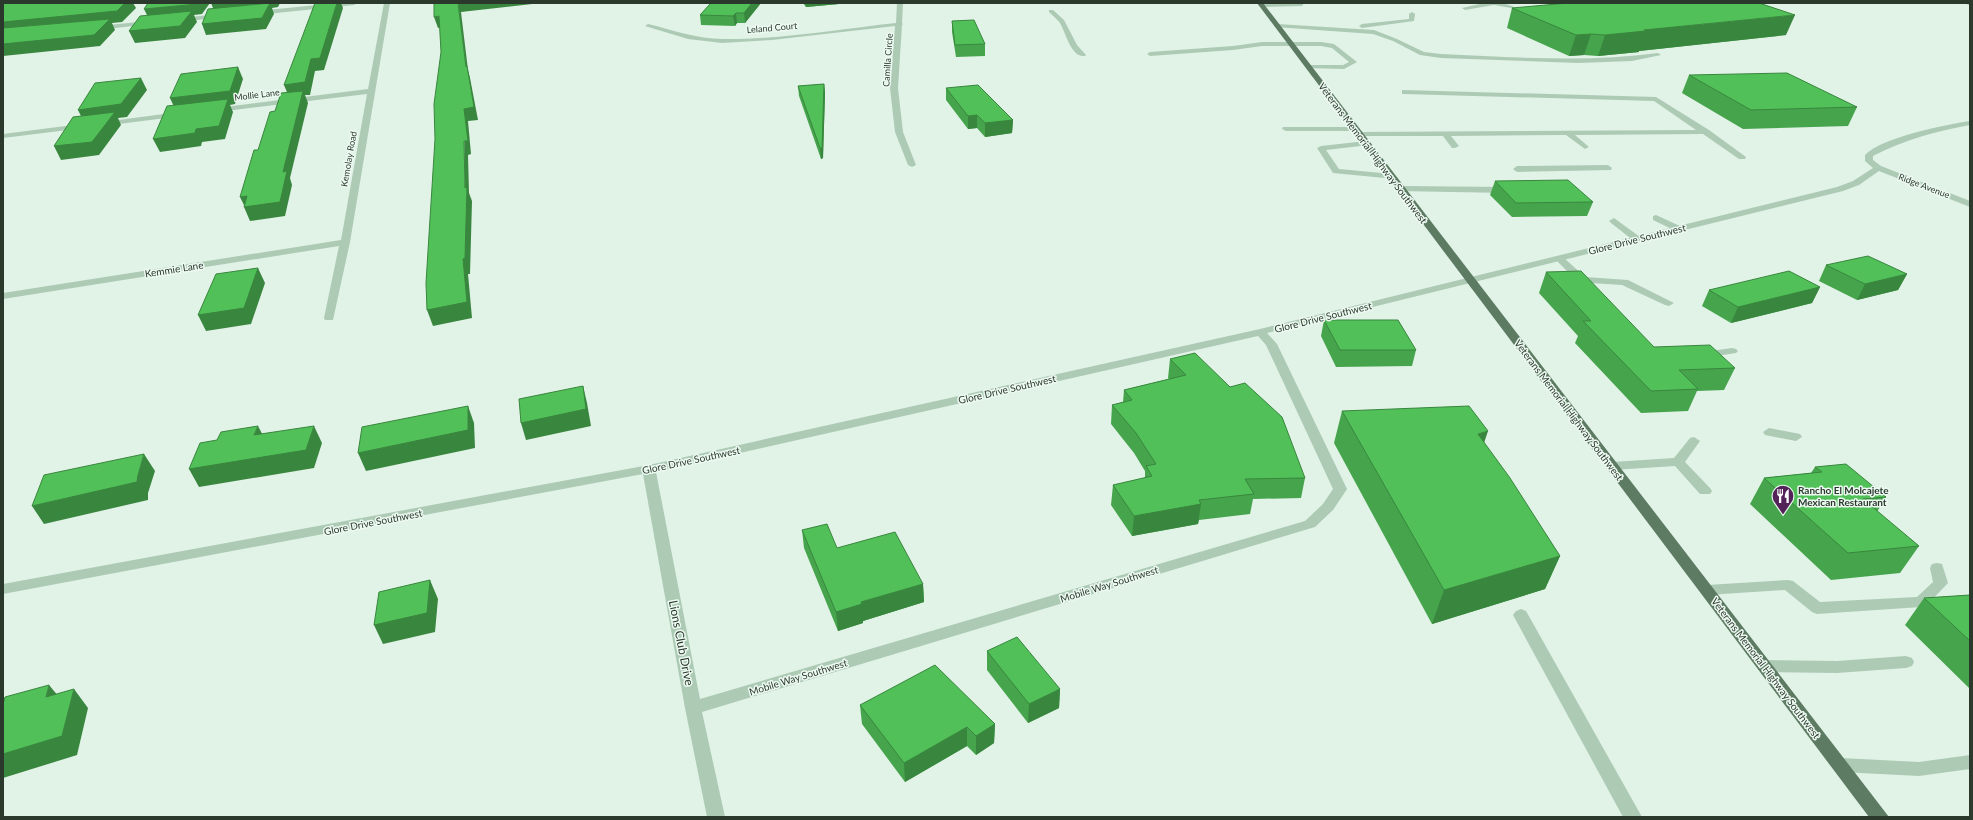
<svg xmlns="http://www.w3.org/2000/svg" width="1973" height="820" font-family="Lato,sans-serif">
<style>
.lines{fill:none;stroke-linecap:round;stroke-linejoin:round}
.lane{fill:#adcab5;fill-rule:evenodd}
.street{fill:#adcab5;fill-rule:evenodd}
.primary{fill:#5d7a62;fill-rule:evenodd}
.wall{fill:#46a54c}
.shaded-wall{fill:#39863e}
.building{fill:#51c058;stroke:#39863e}
.labels{text-anchor:middle;stroke-width:3;stroke-linejoin:round;paint-order:stroke}
.far-street-label{font-size:9px;fill:#2b392d;stroke:#edfaf2}
.street-label{font-size:10px;fill:#2b392d;stroke:#edfaf2}
.poi-label{font-size:10px;font-weight:bold;fill:#2b392d;stroke:#edfaf2;text-anchor:start}
.near-street-label{font-size:12px;fill:#2b392d;stroke:#edfaf2}
</style>
<rect width="100%" height="100%" fill="#e1f2e7"/>
<g class="lines">
<g class="lane">
<polygon points="1304,3 1302,6 1261,7 1258,5 1261,3"/>
<path d="M1484 3C1505 3 1513 2 1527 19L1522 20 1511 8 1494 5 1465 10 1462 8Z"/>
<path d="M1049 10H1053L1064 20 1077 45 1086 55 1085 56C1071 58 1066 33 1060 23 1057 19 1053 16 1049 12Z"/>
<polygon points="1412,12 1415,14 1414,21 1362,28 1359,26 1362,24 1409,19 1409,14"/>
<path d="M1277 24 1374 30 1397 39 1424 52 1441 54C1514 57 1586 63 1658 53L1661 55 1632 61 1578 63 1441 58 1420 55 1393 41 1373 34 1275 27 1274 26Z"/>
<polygon points="1262,42 1321,42 1334,44 1357,62 1344,69 1306,68 1306,66 1308,65 1343,65 1349,62 1332,48 1321,46 1262,46 1233,50 1150,56 1147,54 1150,52 1233,46"/>
<polygon points="1402,90 1656,97 1709,130 1746,157 1745,159 1739,159 1703,134 1575,135 1589,147 1585,149 1566,135 1451,136 1459,146 1455,148 1452,148 1443,136 1356,136 1355,134 1359,132 1696,130 1654,101 1405,94 1402,94"/>
<polygon points="1283,127 1356,127 1360,129 1356,131 1286,131 1282,129"/>
<polygon points="1366,141 1370,143 1369,145 1326,150 1339,169 1392,174 1396,177 1395,179 1333,173 1317,148 1321,146"/>
<polygon points="1608,165 1612,168 1611,170 1517,172 1513,169 1517,166"/>
<polygon points="1401,186 1507,187 1511,190 1507,193 1398,191 1398,187"/>
<polygon points="1656,215 1682,227 1684,229 1682,231 1676,231 1653,220 1653,216"/>
<polygon points="1614,218 1640,237 1640,241 1634,241 1611,223 1609,221"/>
<polygon points="1560,256 1563,257 1585,277 1628,280 1674,303 1669,306 1665,305 1622,285 1590,283 1585,286 1581,285 1555,259"/>
<polygon points="1732,348 1736,349 1738,351 1736,353 1704,358 1698,355 1704,352"/>
<polygon points="1769,428 1800,434 1802,437 1796,441 1765,435 1763,432"/>
<polygon points="1694,437 1700,441 1685,462 1710,488 1712,491 1710,494 1700,494 1675,466 1612,470 1607,469 1606,466 1607,463 1612,462 1674,458 1690,438"/>
<polygon points="1937,563 1942,564 1948,583 1926,606 1921,607 1817,614 1812,612 1785,590 1707,595 1702,594 1700,590 1702,586 1707,585 1788,580 1793,581 1820,602 1917,597 1933,582 1930,568 1932,564"/>
<polygon points="1521,609 1526,611 1642,817 1623,817 1513,615 1516,611"/>
<polygon points="1906,656 1912,658 1914,662 1912,666 1906,668 1837,673 1765,672 1759,670 1757,666 1759,662 1765,660 1837,661"/>
<polygon points="1970,755 1970,769 1919,776 1841,772 1835,770 1832,765 1835,760 1841,758 1919,762"/>
</g>
<g class="street">
<polygon points="337,3 357,3 354,5 257,15 254,13 257,11"/>
<polygon points="384,3 390,3 350,242 333,320 325,320 324,318 339,246 3,299 3,293 341,240 367,94 217,112 213,110 217,108 368,89"/>
<path d="M897 3H903L902 23 903 24 902 25 898 88 903 132 916 165 912 167 908 165 895 132 890 88 895 26 772 40 722 43 688 39 645 26 648 24C673 30 697 39 723 39 778 40 840 29 896 23Z"/>
<polygon points="1965,3 1970,3 1970,6"/>
<polygon points="221,14 224,16 223,17 179,22 176,20 179,18"/>
<polygon points="149,21 152,23 151,24 98,30 95,28 98,26"/>
<polygon points="179,112 182,112 182,116 103,126 99,124 103,122"/>
<path d="M1970 121V125C1936 131 1904 140 1873 156V160L1881 166 1970 201V207L1879 171 1859 185 1843 191 1267 333 1277 344 1347 489 1333 510 1315 527 702 712 725 817H707L685 708 643 474 3 594V584L649 465 1260 329 1837 187 1853 181 1873 168 1865 161V155C1882 137 1945 125 1970 121ZM1258 336 1266 345 1333 489 1323 504 1305 521 700 699 656 472Z"/>
<polygon points="81,124 85,126 84,128 3,138 3,134"/>
</g>
<polygon class="primary" points="1257,3 1263,3 1889,817 1869,817"/>
</g>
<g class="wall">
<polygon points="711,3 761,3 745,23 737,23 735,26 701,25 700,15"/>
<polygon points="803,3 839,3 839,4 806,7"/>
<polygon points="1512,8 1786,35 1639,51 1639,52 1598,56 1584,55 1569,56 1507,28"/>
<polygon points="952,21 985,44 985,56 956,57 952,32"/>
<polygon points="1689,75 1857,107 1848,126 1743,129 1682,93"/>
<polygon points="824,84 825,93 823,158 821,159 799,96 798,86"/>
<polygon points="946,88 1013,120 1012,133 985,137 977,128 968,129 946,100"/>
<polygon points="1495,181 1593,202 1587,216 1512,217 1490,195"/>
<polygon points="1826,265 1907,274 1898,290 1857,300 1819,281"/>
<polygon points="1546,272 1654,347 1735,368 1724,390 1697,391 1688,411 1641,413 1575,343 1578,336 1539,293"/>
<polygon points="1820,287 1812,303 1731,323 1702,306 1709,290"/>
<polygon points="1324,320 1416,350 1412,366 1336,367 1321,336"/>
<polygon points="1170,359 1305,478 1301,498 1253,499 1250,514 1199,520 1198,524 1132,536 1111,505 1113,485 1145,478 1145,471 1134,453 1111,424 1112,405 1123,402 1124,390 1169,379 1168,378"/>
<polygon points="1342,411 1484,443 1560,556 1545,589 1432,624 1334,443"/>
<polygon points="1815,467 1886,497 1877,512 1919,546 1900,573 1831,580 1750,504 1764,478 1811,473"/>
<polygon points="802,530 837,548 923,584 924,602 863,621 863,623 838,631 804,548"/>
<polygon points="1970,595 1970,689 1905,625 1924,598"/>
<polygon points="987,651 1060,689 1059,708 1028,723 987,670"/>
<polygon points="860,705 995,724 994,743 976,755 967,746 905,782 862,724"/>
</g>
<g class="shaded-wall">
<polygon points="125,3 133,3 136,8 122,22 112,23 115,30 100,46 3,56 3,22"/>
<polygon points="198,3 210,3 202,14 194,15 197,22 185,38 135,43 129,31 149,19 144,9"/>
<polygon points="211,3 280,3 278,7 272,8 274,14 266,29 206,35 202,24 215,13"/>
<polygon points="337,3 341,3 343,8 324,70 315,71 310,95 305,95 308,103 290,178 292,185 285,216 250,221 244,207 245,207 240,197 283,172 289,97 284,85"/>
<polygon points="458,3 541,3 461,12 468,70 470,78 478,120 468,121 471,154 468,155 469,193 472,201 470,274 468,274 472,318 433,326 427,310 463,259 465,188 464,109 466,67"/>
<polygon points="752,3 761,3 745,23 744,13"/>
<polygon points="805,3 839,3 839,4 806,7"/>
<polygon points="736,13 737,23 735,26 733,16"/>
<polygon points="1795,15 1786,35 1639,51 1639,52 1598,56 1605,35 1644,30"/>
<polygon points="439,16 442,27 438,28 434,17"/>
<polygon points="1591,34 1584,55 1569,56 1576,35"/>
<polygon points="238,67 243,79 235,104 230,105 233,112 225,139 202,142 201,146 160,152 153,139 176,111 170,98"/>
<polygon points="141,78 147,90 127,117 118,118 121,125 99,155 61,160 54,146 84,122 78,110"/>
<polygon points="824,84 825,93 823,158 821,159 820,148"/>
<polygon points="977,115 977,128 968,129 968,116"/>
<polygon points="1013,120 1012,133 985,137 985,123"/>
<polygon points="258,268 265,283 251,324 206,331 198,315"/>
<polygon points="1907,274 1898,290 1857,300 1865,284"/>
<polygon points="1820,287 1812,303 1731,323 1738,307"/>
<polygon points="583,386 587,403 591,426 526,440 521,423"/>
<polygon points="468,406 474,423 475,448 366,471 358,453"/>
<polygon points="258,426 267,443 254,435"/>
<polygon points="314,426 322,443 314,468 199,487 189,469"/>
<polygon points="1488,431 1477,464 1478,434"/>
<polygon points="144,454 155,471 148,493 148,500 44,524 32,506 138,475"/>
<polygon points="1201,504 1198,524 1132,536 1134,516"/>
<polygon points="1560,556 1545,589 1432,624 1444,590"/>
<polygon points="430,580 438,599 435,632 383,644 374,625"/>
<polygon points="923,584 924,602 863,621 863,623 838,631 836,612 861,602"/>
<polygon points="49,685 64,703 46,697"/>
<polygon points="74,689 88,708 77,755 3,778 3,754"/>
<polygon points="1060,689 1059,708 1028,723 1029,704"/>
<polygon points="995,724 994,743 976,755 976,736"/>
<polygon points="967,727 967,746 905,782 904,763"/>
</g>
<g class="building">
<polygon points="3,3 125,3 117,11 3,22"/>
<polygon points="148,3 198,3 198,4 144,9"/>
<polygon points="270,3 262,18 202,24 208,9"/>
<polygon points="315,3 337,3 320,58 311,59 305,82 284,85"/>
<polygon points="434,3 458,3 466,67 467,66 474,107 464,109 468,141 464,141 465,188 467,187 465,258 463,259 467,302 427,310 426,283 435,139 434,104 441,52 439,16 434,17"/>
<polygon points="711,3 752,3 744,13 736,13 733,16 700,15"/>
<polygon points="1568,3 1759,3 1795,15 1644,30 1646,31 1605,35 1591,34 1576,35 1512,8"/>
<polygon points="192,11 180,26 129,31 140,16"/>
<polygon points="110,19 94,35 3,44 3,28"/>
<polygon points="974,20 985,44 955,45 952,21"/>
<polygon points="238,67 230,91 170,98 181,74"/>
<polygon points="1787,73 1857,107 1751,110 1689,75"/>
<polygon points="141,78 121,104 78,110 95,83"/>
<polygon points="824,84 822,148 820,148 798,86"/>
<polygon points="978,85 1013,120 985,123 977,115 968,116 946,88"/>
<polygon points="303,91 283,172 287,171 280,202 244,207 247,196 240,197 254,150 258,150 270,112 275,111 281,93"/>
<polygon points="228,99 219,126 196,129 195,133 153,139 167,106"/>
<polygon points="115,112 92,142 54,146 73,117"/>
<polygon points="1568,180 1593,202 1516,203 1495,181"/>
<polygon points="1868,256 1907,274 1865,284 1826,265"/>
<polygon points="258,268 244,308 198,315 216,274"/>
<polygon points="1581,271 1654,347 1710,345 1735,368 1679,370 1698,389 1651,391 1583,321 1591,321 1546,272"/>
<polygon points="1789,271 1820,287 1738,307 1709,290"/>
<polygon points="1324,320 1398,320 1416,350 1340,350"/>
<polygon points="1195,353 1230,387 1245,383 1282,417 1305,478 1245,479 1254,494 1199,500 1201,504 1134,516 1113,485 1152,476 1146,466 1156,464 1136,433 1112,405 1132,400 1124,390 1186,375 1170,359"/>
<polygon points="583,386 586,409 521,423 519,399"/>
<polygon points="468,406 468,430 358,453 362,427"/>
<polygon points="1469,406 1488,431 1478,434 1510,478 1560,556 1444,590 1342,411"/>
<polygon points="258,426 254,435 314,426 306,450 189,469 200,443 217,440 221,432"/>
<polygon points="144,454 138,475 137,482 32,506 44,475"/>
<polygon points="1846,464 1886,497 1863,499 1919,546 1848,553 1764,478 1822,472 1815,467"/>
<polygon points="827,524 837,548 895,532 923,584 861,602 862,604 836,612 802,530"/>
<polygon points="430,580 427,613 374,625 379,592"/>
<polygon points="1970,595 1970,641 1924,598"/>
<polygon points="1017,637 1060,689 1029,704 987,651"/>
<polygon points="935,665 995,724 976,736 967,727 904,763 860,705"/>
<polygon points="49,685 46,697 74,689 62,736 3,754 3,704 5,697"/>
</g>
<defs>
<g id="restaurant-pin" transform="scale(1.15)"><path d="M0 17L-7.5 6A9.5 9.5 0 1 1 7.5 6Z" fill="#532259" stroke="#edfaf2"/><path d="M-5-6h1v4h1v-4h1v4h1v-4h1v5L-1.5 .5V6h-2V.5L-5-1ZM5-6V6H3V1.5H1.5Q1.5-4 5-6Z" fill="#fff"/></g>
</defs>
<g fill-rule="evenodd">
<use href="#restaurant-pin" x="1783" y="496"/>
</g>
<g class="labels">
<g class="far-street-label">
<text transform="translate(772 28) rotate(-5)" y="3">Leland Court</text>
<text transform="translate(888 60) rotate(-86)" y="3">Camilla Circle</text>
<text transform="translate(257 95) rotate(-7)" y="3">Mollie Lane</text>
<text transform="translate(349 159) rotate(-80)" y="3">Kemolay Road</text>
<text transform="translate(1924 186) rotate(21)" y="3">Ridge Avenue</text>
</g>
<g class="street-label">
<text transform="translate(1373 153) rotate(53)" y="4">Veterans Memorial Highway Southwest</text>
<text transform="translate(1637 239) rotate(-14)" y="4">Glore Drive Southwest</text>
<text transform="translate(174 269) rotate(-9)" y="4">Kemmie Lane</text>
<text transform="translate(1323 317) rotate(-14)" y="4">Glore Drive Southwest</text>
<text transform="translate(1007 389) rotate(-13)" y="4">Glore Drive Southwest</text>
<text transform="translate(1569 410) rotate(53)" y="4">Veterans Memorial Highway Southwest</text>
<text transform="translate(691 460) rotate(-12)" y="4">Glore Drive Southwest</text>
<text transform="translate(373 522) rotate(-11)" y="4">Glore Drive Southwest</text>
<text transform="translate(1109 584) rotate(-17)" y="4">Mobile Way Southwest</text>
<text transform="translate(1766 668) rotate(53)" y="4">Veterans Memorial Highway Southwest</text>
<text transform="translate(798 677) rotate(-17)" y="4">Mobile Way Southwest</text>
</g>
<g class="poi-label">
<text x="1798" y="494">Rancho El Molcajete<tspan x="1798" dy="12">Mexican Restaurant</tspan></text>
</g>
<g class="near-street-label">
<text transform="translate(681 643) rotate(79)" y="4">Lions Club Drive</text>
</g>
</g>
<rect width="1973" height="820" fill="none" stroke="#2b392d" stroke-width="8"/>
</svg>
